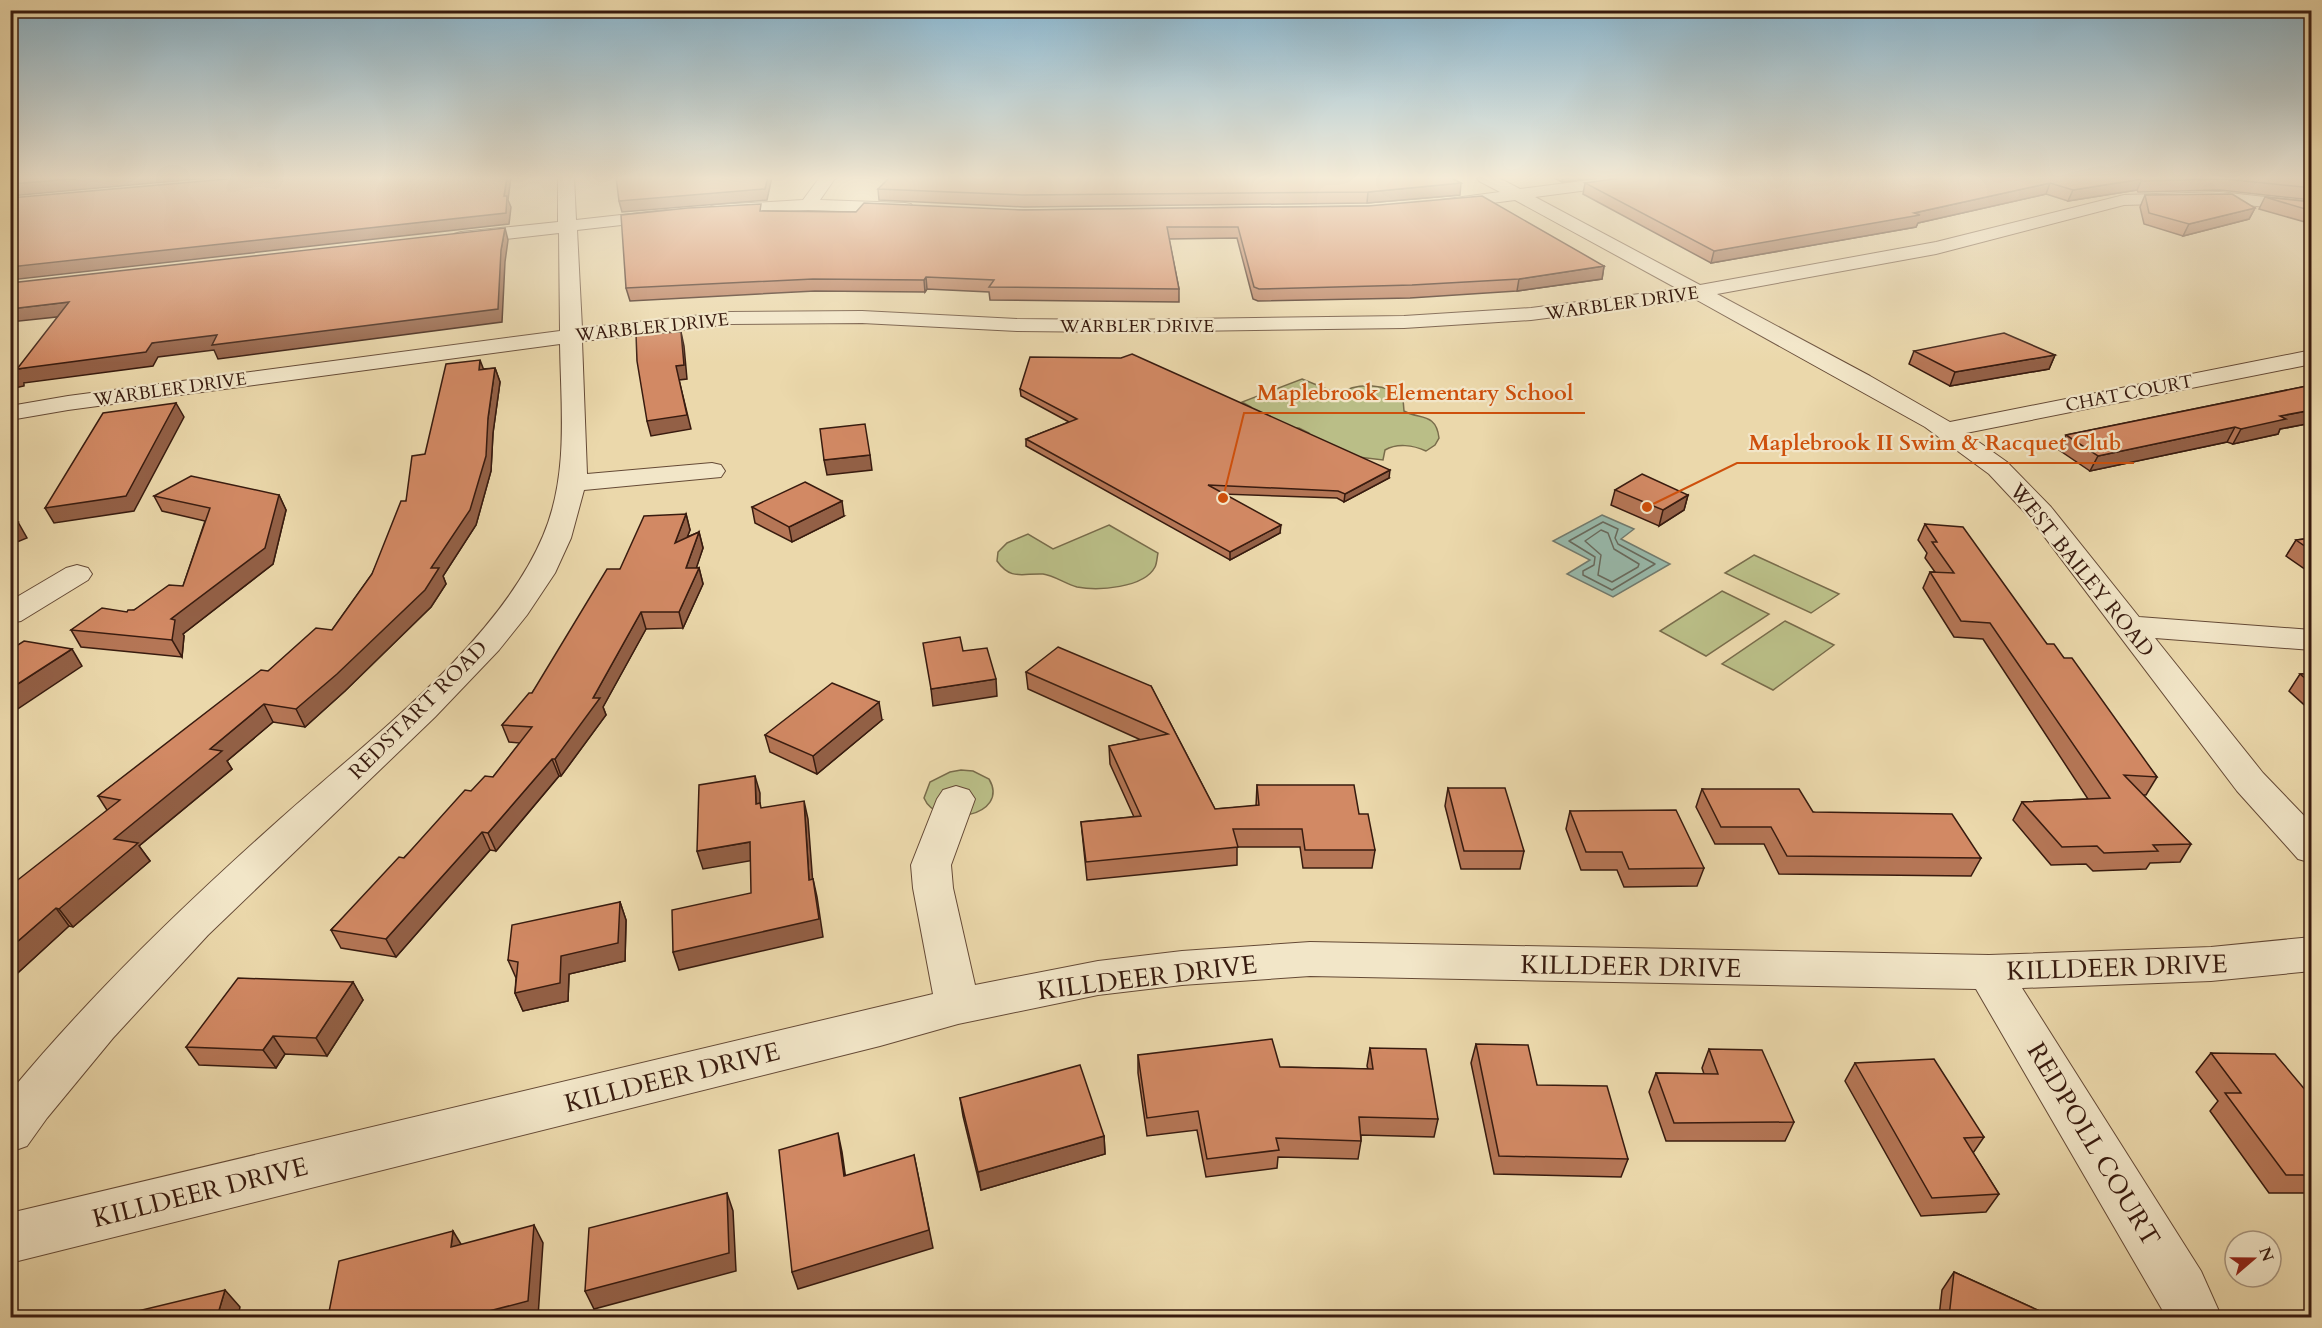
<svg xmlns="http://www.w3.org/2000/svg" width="2322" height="1328" font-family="Cardo,serif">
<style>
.green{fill:#babe87;stroke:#796c4b;stroke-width:1.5}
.water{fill:#98b9ab;stroke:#727a6d;stroke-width:1.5}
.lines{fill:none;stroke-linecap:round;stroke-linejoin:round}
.shore{stroke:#686a5d;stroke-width:1.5}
.minor-casing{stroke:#654a36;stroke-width:2}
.minor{fill:#f2e6c8;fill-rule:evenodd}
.wall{fill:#b57656;stroke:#381b0f;stroke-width:1.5}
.shaded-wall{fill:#936046;stroke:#381b0f;stroke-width:1.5}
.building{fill:#d28964;stroke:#381b0f;stroke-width:1.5}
.labels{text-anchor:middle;stroke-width:4.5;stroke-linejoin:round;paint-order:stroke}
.far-street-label{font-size:18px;fill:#381b0f;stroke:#f2e6c8}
.street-label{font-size:21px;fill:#381b0f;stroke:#f2e6c8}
.near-street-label{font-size:26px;fill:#381b0f;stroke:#f2e6c8}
.leader{fill:none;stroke:#ce500c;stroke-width:2}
.callout-dot{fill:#ce500c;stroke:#f2e6c8;stroke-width:2}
.callout-label{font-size:22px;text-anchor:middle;font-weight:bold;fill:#ce500c;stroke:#f2e6c8;stroke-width:4.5;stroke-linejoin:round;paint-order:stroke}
</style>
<rect width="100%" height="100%" fill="#ebd8ab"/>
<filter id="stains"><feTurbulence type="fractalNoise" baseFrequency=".00333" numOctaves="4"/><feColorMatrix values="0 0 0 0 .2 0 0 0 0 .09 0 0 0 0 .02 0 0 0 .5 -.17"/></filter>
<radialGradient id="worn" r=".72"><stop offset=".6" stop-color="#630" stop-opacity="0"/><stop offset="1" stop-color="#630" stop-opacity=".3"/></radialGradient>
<g class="green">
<path d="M1302 379 1339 394C1357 382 1388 383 1403 399L1404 411C1419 420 1436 412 1439 438L1435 445 1426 451C1413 445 1397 443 1385 450L1383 460 1350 456 1310 437 1309 433 1299 428H1289L1252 411 1251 407 1242 402Z"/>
<path d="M1109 525 1158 553C1157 557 1157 563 1155 567 1144 588 1098 591 1077 587 1066 584 1053 575 1043 574 1023 573 1011 581 997 561L998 552 1007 543 1028 534 1053 549Z"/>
<polygon points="1754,555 1839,594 1811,613 1725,573"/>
<polygon points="1722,591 1769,614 1706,656 1660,631"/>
<polygon points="1785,621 1834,645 1773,690 1722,664"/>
<path d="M961 770 973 771 989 779C1011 816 937 830 924 798L930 782 950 772Z"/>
</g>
<polygon class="water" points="1602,515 1634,529 1621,539 1670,564 1613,597 1567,574 1590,560 1553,541"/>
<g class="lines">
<g class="shore">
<polygon points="1603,522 1618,529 1615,538 1618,544 1655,564 1612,590 1583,575 1583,571 1594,565 1595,557 1569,541"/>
<polygon points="1601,530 1608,533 1614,549 1639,564 1638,567 1612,582 1598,575 1601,555 1585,541"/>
</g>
<g class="minor-casing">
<g id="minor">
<path d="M558 177H574L576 220 666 210 672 211 675 215 672 219 666 220 577 230 582 328 730 312 862 311 1017 319 1117 320 1404 316 1531 308 1678 289 1515 200 1446 209 1440 208 1437 204 1440 200 1500 192 1479 181 1477 177H1497L1520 189 1614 177H1657L1655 181 1649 182 1535 197 1700 285 1936 242 2124 195 2220 192 2312 202V212L2220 202 2124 205 1936 254 1717 294 1870 376 1950 422 2312 350V364L1966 433 2007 462 2051 507 2139 617 2312 630V650L2155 638 2263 773 2312 824V863L2298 859 2237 791 2031 519 1989 474 1925 427 1695 299 1531 320 1404 328 1117 332 1017 331 862 323 730 324 603 339 582 341 587 474 712 463 721 465 725 471 721 477 584 490 571 538 555 573 527 615 499 650 435 717 208 935 113 1038 47 1118 27 1146 10 1152V1092C92 993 185 904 280 819 366 742 498 643 543 536 569 475 561 409 560 344L68 410 10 420V406L68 396 560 331 559 233 461 244 454 242 452 238 454 234 461 232 558 222Z"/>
<polygon points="820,177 836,177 820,200 905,203 911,204 914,208 911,212 905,213 808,210 717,215 711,214 708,210 711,206 717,205 803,200"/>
<polygon points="77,565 88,568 92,574 88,580 21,621 10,623 10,601 66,568"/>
<polygon points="956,786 969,790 975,799 951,865 953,888 975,985 1098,961 1182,951 1310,942 1989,955 2211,947 2312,937 2312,971 2211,981 2022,988 2201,1271 2222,1318 2167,1318 1976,989 1310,976 1182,985 1098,995 958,1024 880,1046 10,1263 10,1213 933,994 913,888 911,865 937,799 943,790"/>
</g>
</g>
<use href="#minor" class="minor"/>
</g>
<g class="wall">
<polygon points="1552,177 1603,177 1562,182"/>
<polygon points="2312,177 2312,200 2220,190 2138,192 2137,190 2068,201 2046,194 1918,223 1916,227 1711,263 1583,194 1585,183"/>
<polygon points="1093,178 1460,195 1367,203 1024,207 879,200 878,189"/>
<polygon points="2145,195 2255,208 2249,219 2183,236 2144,224 2140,207"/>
<polygon points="2265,197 2312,202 2312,224 2259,209"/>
<polygon points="1368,206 1604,266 1602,279 1517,291 1410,298 1258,301 1253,299 1237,238 1169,239 1179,289 1179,302 990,300 989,292 927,289 925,292 815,291 630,301 626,288 763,211 856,212"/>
<polygon points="1914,351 2055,355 2049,369 1950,386 1909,364"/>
<polygon points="495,368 500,382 493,433 491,471 476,525 443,576 446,584 431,607 345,691 305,727 273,722 227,761 232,769 139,846 150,861 73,927 69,926 10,980 107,810 98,796 268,671 332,630 372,574 406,501 425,454 483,369"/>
<polygon points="2312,385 2312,423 2280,429 2278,434 2233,444 2227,442 2090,471 2059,450 2066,435"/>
<polygon points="1020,389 1389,478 1344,502 1337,498 1223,494 1280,533 1230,560 1026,446 1026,439 1069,422 1021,396"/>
<polygon points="1615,490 1688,495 1684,510 1659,526 1611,505"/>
<polygon points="279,495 286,510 273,564 183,634 184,636 182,657 81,647 71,630 134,610 183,586 205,521 162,511 154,496"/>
<polygon points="752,507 844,516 792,542 755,523"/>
<polygon points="686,514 690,530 687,537 699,532 703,548 696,568 699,568 703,584 683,628 646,629 603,707 606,715 561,776 559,776 496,851 490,850 396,957 341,948 331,930 471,791 493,777 520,743 509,742 502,725 532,693 620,569"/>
<polygon points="1925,524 2047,644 2064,658 2157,777 2146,795 2143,795 2191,844 2180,862 2150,863 2146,869 2093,871 2086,864 2051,865 2013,820 2022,802 2088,799 1983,639 1954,637 1923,588 1930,572 1935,572 1925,558 1927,553 1918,540"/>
<polygon points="2312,538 2312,574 2286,556 2296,540"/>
<polygon points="1026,672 1151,686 1215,809 1256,806 1257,785 1359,814 1375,850 1372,868 1303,868 1300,847 1237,847 1237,865 1087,880 1081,822 1134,817 1110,764 1109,746 1141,740 1028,689"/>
<polygon points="2300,674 2312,674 2312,712 2289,691"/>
<polygon points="882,720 817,774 770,752 765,735"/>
<polygon points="1448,788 1524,851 1520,869 1461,869 1445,806"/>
<polygon points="1702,789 1813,812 1981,858 1971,876 1779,874 1764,844 1715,844 1696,807"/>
<polygon points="1570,811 1704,868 1697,886 1624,887 1617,870 1581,870 1566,829"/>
<polygon points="620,902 626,920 625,961 569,974 568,1001 523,1011 515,993 516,978 508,960"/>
<polygon points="353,982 363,1000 327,1056 285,1054 276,1068 199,1065 186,1047"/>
<polygon points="1476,1044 1537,1085 1628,1159 1621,1177 1494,1174 1471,1063"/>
<polygon points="1370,1048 1438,1119 1434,1137 1361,1135 1361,1141 1358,1159 1278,1157 1277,1168 1206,1177 1197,1130 1147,1136 1138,1073 1138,1055 1280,1067 1368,1069 1367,1066"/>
<polygon points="1709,1049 1794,1122 1785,1141 1666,1141 1649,1092 1656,1073 1704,1074 1702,1068"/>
<polygon points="2211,1053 2312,1098 2312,1193 2269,1193 2210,1111 2218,1101 2196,1072"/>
<polygon points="1855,1063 1984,1137 1973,1153 1999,1194 1986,1212 1921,1216 1845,1081"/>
<polygon points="960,1098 1104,1136 1105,1154 981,1190 963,1116"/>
<polygon points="1954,1272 2053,1317 1939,1317 1942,1290"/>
</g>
<g class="shaded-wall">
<polygon points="95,177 219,177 10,196 10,184"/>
<polygon points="507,177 511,177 508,200 511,207 509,224 10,280 10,267 504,196"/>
<polygon points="768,177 772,177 767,200 622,212 619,201"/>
<polygon points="1563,177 1603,177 1562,182"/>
<polygon points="2142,179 2137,190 2068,201 2073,190"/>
<polygon points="1461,183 1460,195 1367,203 1368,192"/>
<polygon points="2050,183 2046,194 1918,223 1916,227 1711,263 1714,251 1914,213"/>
<polygon points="2255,208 2249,219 2183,236 2189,224"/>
<polygon points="505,228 508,240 505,262 502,322 218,359 214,350 158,357 153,366 24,383 24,382 24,386 10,389 10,373 15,362 19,369 152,343 501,250"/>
<polygon points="1604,266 1602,279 1517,291 1519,279"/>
<polygon points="926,277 927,289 925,292 924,280"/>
<polygon points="69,302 75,315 10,322 10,309"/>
<polygon points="681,332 684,346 687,379 679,380 691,429 651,436 647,421 676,366"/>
<polygon points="2055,355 2049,369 1950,386 1955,372"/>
<polygon points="480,360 485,373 479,370"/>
<polygon points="495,368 500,382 493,433 491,471 476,525 443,576 446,584 431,607 345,691 305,727 296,709 431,568 488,418"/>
<polygon points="176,403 184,417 134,511 54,523 45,508"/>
<polygon points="2312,410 2312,423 2280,429 2278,434 2233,444 2241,429 2280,416"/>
<polygon points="2235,427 2227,442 2090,471 2098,456"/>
<polygon points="870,455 872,470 827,475 824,460"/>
<polygon points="1390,470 1389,478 1344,502 1345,494"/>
<polygon points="279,495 286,510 273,564 183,634 184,636 182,657 172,640 171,619"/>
<polygon points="1688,495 1684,510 1659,526 1663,510"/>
<polygon points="842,501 844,516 792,542 789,527"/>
<polygon points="686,514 690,530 679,559 675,543"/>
<polygon points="18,522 27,538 10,545 10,525"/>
<polygon points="1281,525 1280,533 1230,560 1230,552"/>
<polygon points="699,532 703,548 691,584 686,568"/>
<polygon points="699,568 703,584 683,628 679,612"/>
<polygon points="641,612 646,629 603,707 606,715 561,776 555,759 593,698"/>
<polygon points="72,649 82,666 10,714 10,689"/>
<polygon points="996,679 997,696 933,706 931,689"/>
<polygon points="879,702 882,720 817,774 813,756"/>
<polygon points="264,704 273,722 227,761 232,769 139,846 150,861 73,927 59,909 114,839 210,749"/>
<polygon points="552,759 559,776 496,851 488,833"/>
<polygon points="755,776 760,793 760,822 756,804"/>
<polygon points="804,801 808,819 814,898 809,880"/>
<polygon points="482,832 490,850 396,957 386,939"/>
<polygon points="750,842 755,860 703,869 697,851"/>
<polygon points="813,879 817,897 823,937 679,970 673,952"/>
<polygon points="620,902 626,920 625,961 569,974 568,1001 523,1011 515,993 561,956"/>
<polygon points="56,908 69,926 10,980 10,948"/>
<polygon points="353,982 363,1000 327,1056 316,1038"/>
<polygon points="273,1036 285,1054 276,1068 263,1050"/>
<polygon points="838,1133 842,1152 848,1194 844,1176"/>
<polygon points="1104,1136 1105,1154 981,1190 978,1172"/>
<polygon points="914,1155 933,1248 798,1289 792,1272"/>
<polygon points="727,1193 733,1211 736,1271 594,1309 585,1291"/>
<polygon points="534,1225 543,1243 538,1317 466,1317"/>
<polygon points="453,1231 464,1249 451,1247"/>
<polygon points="225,1290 240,1307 238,1317 217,1317"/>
</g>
<g class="building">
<polygon points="10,177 95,177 10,184"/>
<polygon points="250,177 507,177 504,196 507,196 506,213 10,267 10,198"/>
<polygon points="616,177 768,177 765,189 619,201"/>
<polygon points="890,177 1093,177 1093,178 1203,177 1450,177 1461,183 1368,192 1023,195 878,189"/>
<polygon points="1628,177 2312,177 2312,188 2225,179 2142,181 2142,179 2073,190 2050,183 1914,213 1920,215 1714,251 1585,183"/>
<polygon points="2232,194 2255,208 2189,224 2149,213 2145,195"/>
<polygon points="1482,196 1604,266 1519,279 1412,285 1259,289 1254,287 1238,227 1167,227 1179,289 989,287 994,280 926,277 924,280 813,279 626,288 621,215 688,208 761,204 760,211 856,212 864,203 1023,210 1368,206"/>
<polygon points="2265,197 2312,202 2312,211"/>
<polygon points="505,228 501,250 498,309 212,345 217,335 152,343 146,352 17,369 69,302 10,309 10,283"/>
<polygon points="681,332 684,365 676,366 687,415 647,421 637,361 636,334"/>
<polygon points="2004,333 2055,355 1955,372 1914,351"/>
<polygon points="1132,354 1390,470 1345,494 1338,491 1208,485 1281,525 1230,552 1026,439 1077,419 1020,389 1030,357 1121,358"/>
<polygon points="480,360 479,370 495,368 488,418 486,456 470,510 431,568 439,568 425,590 337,674 296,709 264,704 210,749 222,751 114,839 138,843 59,909 56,908 10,948 10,886 120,800 98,796 261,670 268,671 316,628 332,630 372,574 401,501 406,501 412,456 425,454 446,364"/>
<polygon points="10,362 15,362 16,372 10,373"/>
<polygon points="2312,385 2312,410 2280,416 2286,419 2241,429 2235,427 2098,456 2066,435"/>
<polygon points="176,403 126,496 45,508 103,413"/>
<polygon points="865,424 870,455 824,460 820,429"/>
<polygon points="1642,474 1688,495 1663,510 1615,490"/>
<polygon points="191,476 279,495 265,548 171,619 175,620 172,640 71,630 102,608 127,612 128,610 134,610 169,585 183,586 210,508 154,496"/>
<polygon points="805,482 842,501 789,527 752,507"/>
<polygon points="686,514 675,543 699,532 686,568 699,568 679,612 641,612 593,698 600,698 555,759 552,759 488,833 482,832 386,939 331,930 399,857 404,858 465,790 471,791 485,776 493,777 532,727 502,725 529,693 532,693 607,569 620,569 644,516"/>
<polygon points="10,519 18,522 10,525"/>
<polygon points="1925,524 1963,527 2047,644 2054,644 2064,658 2072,658 2157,777 2124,775 2191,844 2153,845 2158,851 2104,853 2097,846 2062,847 2022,802 2110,798 1990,623 1961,621 1930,572 1954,573 1932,542 1937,542"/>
<polygon points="2312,538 2312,551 2296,540"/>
<polygon points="960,637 963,651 987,648 996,679 931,689 923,643"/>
<polygon points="24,641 72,649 10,689 10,650"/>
<polygon points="1058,647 1151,686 1215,809 1259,805 1257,785 1354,785 1359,814 1368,814 1375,850 1305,850 1302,829 1233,829 1238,847 1086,862 1081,822 1141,816 1109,746 1168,734 1026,672"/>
<polygon points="2300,674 2312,674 2312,684"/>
<polygon points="832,683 879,702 813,756 765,735"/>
<polygon points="755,776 756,804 760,803 761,808 804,801 809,880 813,879 819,919 673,952 672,910 751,893 750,842 697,851 699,785"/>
<polygon points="1448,788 1505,788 1524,851 1464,851"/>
<polygon points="1702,789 1799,789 1813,812 1952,814 1981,858 1787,856 1771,827 1721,827"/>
<polygon points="1676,810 1704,868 1629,869 1622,852 1586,852 1570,811"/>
<polygon points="620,902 618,943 561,956 560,983 515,993 518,962 508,960 512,925"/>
<polygon points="238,978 353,982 316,1038 273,1036 263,1050 186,1047"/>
<polygon points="1272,1039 1280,1067 1373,1069 1370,1048 1426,1049 1438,1119 1359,1117 1361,1141 1276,1138 1279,1150 1207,1159 1198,1111 1147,1118 1138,1055"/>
<polygon points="1476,1044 1528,1045 1537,1085 1607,1086 1628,1159 1499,1156"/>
<polygon points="1709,1049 1762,1050 1794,1122 1674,1123 1656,1073 1718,1074"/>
<polygon points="2211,1053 2275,1054 2312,1098 2312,1175 2286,1175 2225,1093 2241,1093"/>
<polygon points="1934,1059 1984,1137 1964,1138 1999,1194 1932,1198 1855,1063"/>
<polygon points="1080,1065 1104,1136 978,1172 960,1098"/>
<polygon points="838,1133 844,1176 914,1155 929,1230 792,1272 779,1150"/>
<polygon points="727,1193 729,1253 585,1291 589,1228"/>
<polygon points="534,1225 528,1301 466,1317 328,1317 339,1261 453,1231 451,1247"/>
<polygon points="1954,1272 2053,1317 1949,1317"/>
<polygon points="225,1290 217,1317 113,1317"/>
</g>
<linearGradient id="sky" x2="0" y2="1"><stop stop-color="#88b6d0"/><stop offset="0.49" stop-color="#f6edd9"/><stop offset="1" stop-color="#f6edd9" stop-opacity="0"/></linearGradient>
<rect width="2322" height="363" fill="url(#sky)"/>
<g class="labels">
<g class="far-street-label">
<text transform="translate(1622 303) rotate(-8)" y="6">WARBLER DRIVE</text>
<text x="1137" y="332">WARBLER DRIVE</text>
<text transform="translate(652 327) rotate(-6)" y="6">WARBLER DRIVE</text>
<text transform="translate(170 389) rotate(-8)" y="6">WARBLER DRIVE</text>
<text transform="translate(2129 393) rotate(-11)" y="6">CHAT COURT</text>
</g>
<g class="street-label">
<text transform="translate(2082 570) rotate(51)" y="7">WEST BAILEY ROAD</text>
<text transform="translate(418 710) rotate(-45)" y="7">REDSTART ROAD</text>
</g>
<g class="near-street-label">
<text transform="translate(1631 966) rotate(1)" y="9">KILLDEER DRIVE</text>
<text transform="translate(2117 967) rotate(-2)" y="9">KILLDEER DRIVE</text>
<text transform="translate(1147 977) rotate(-7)" y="9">KILLDEER DRIVE</text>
<text transform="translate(672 1077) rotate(-14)" y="9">KILLDEER DRIVE</text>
<text transform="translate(2094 1144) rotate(59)" y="9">REDPOLL COURT</text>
<text transform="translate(200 1192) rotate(-14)" y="9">KILLDEER DRIVE</text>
</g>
</g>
<path class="leader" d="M1223 498L1244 413H1585M1647 507L1737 463H2134"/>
<g class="callout-dot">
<circle cx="1223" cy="498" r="6"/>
<circle cx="1647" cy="507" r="6"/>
</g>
<g class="callout-label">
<text x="1415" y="400">Maplebrook Elementary School</text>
<text x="1935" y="450">Maplebrook II Swim &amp; Racquet Club</text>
</g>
<rect width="2322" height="1328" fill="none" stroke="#ebd8ab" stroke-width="36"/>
<rect x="12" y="12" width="2298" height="1304" fill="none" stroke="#381b0f" stroke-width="3"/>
<rect x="18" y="18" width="2286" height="1292" fill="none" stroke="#381b0f" stroke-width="1.5"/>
<g transform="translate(2253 1259) rotate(70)"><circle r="28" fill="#f2e6c8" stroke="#a8957e" stroke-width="1.5"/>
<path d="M0-4.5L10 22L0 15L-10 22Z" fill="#8f2418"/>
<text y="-9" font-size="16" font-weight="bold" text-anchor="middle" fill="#381b0f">N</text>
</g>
<rect width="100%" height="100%" filter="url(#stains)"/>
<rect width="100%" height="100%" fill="url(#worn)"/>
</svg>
